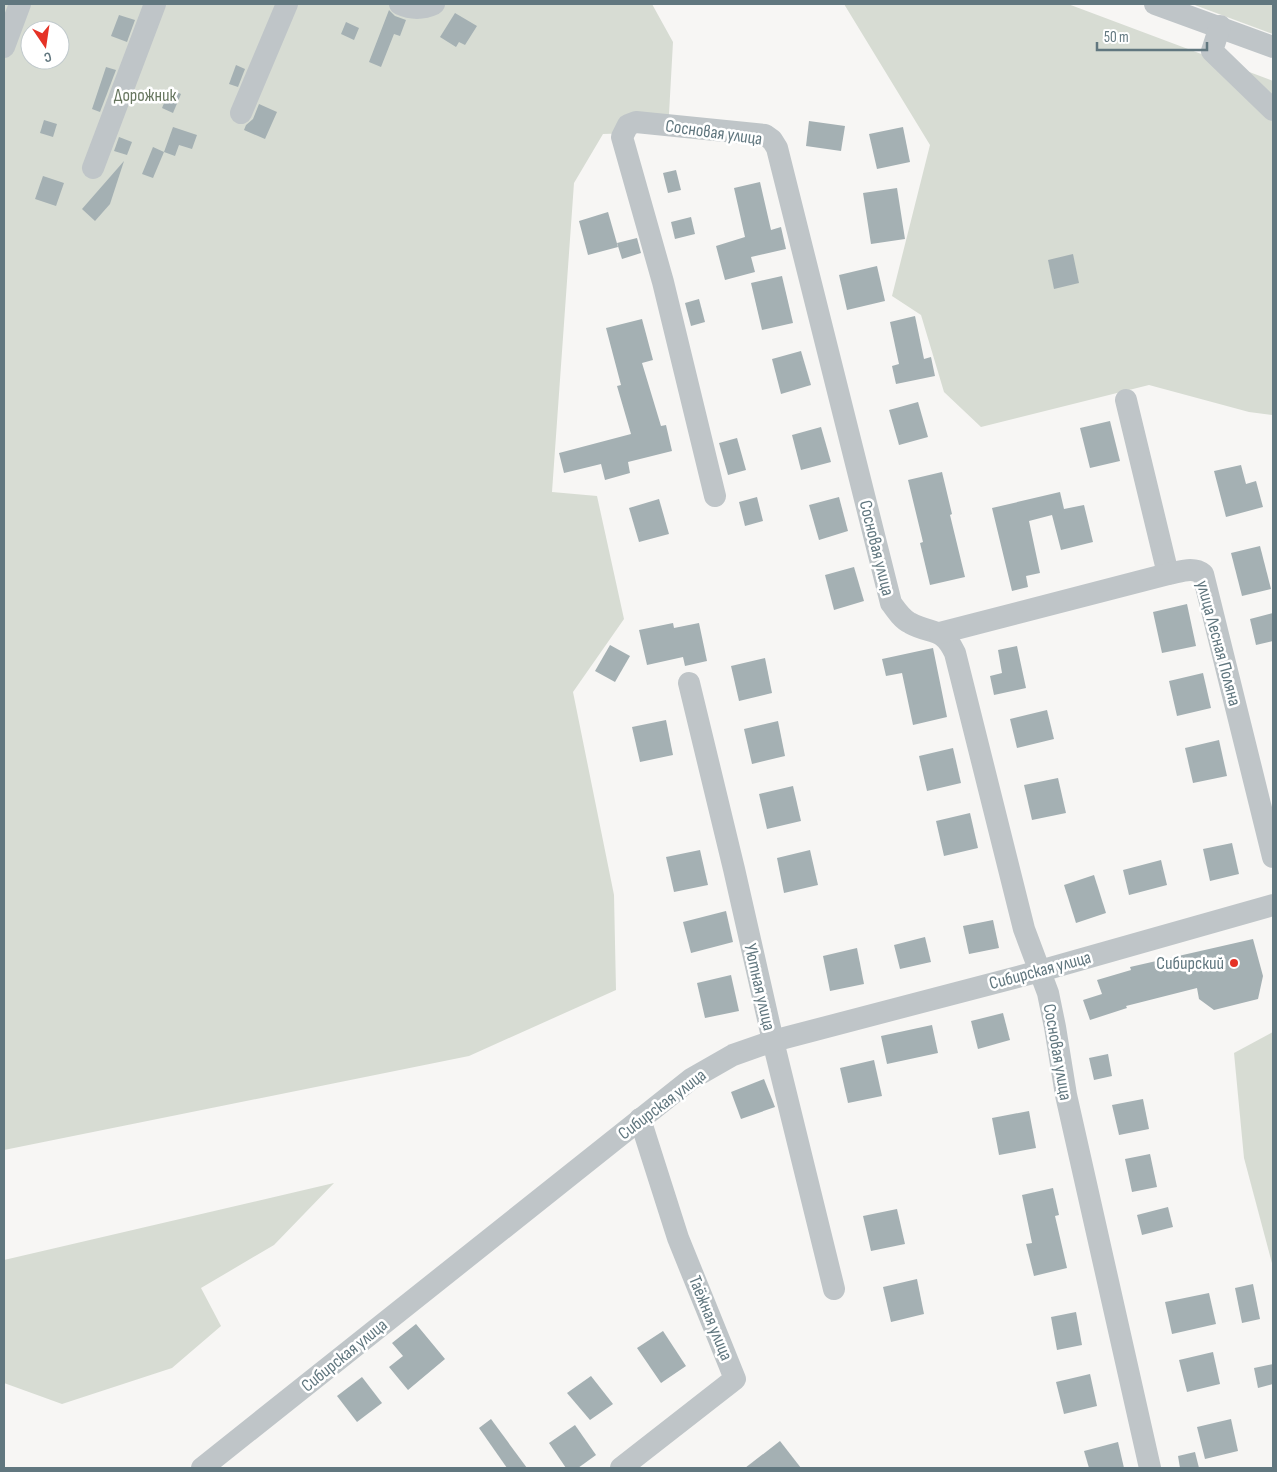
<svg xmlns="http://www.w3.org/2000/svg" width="1277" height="1472" font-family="'Sofia Sans Condensed',sans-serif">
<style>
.green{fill:#d7dcd3;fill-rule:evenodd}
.building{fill:#a4b0b3}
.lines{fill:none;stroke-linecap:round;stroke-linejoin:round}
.minor{stroke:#bfc5c8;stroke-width:22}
.poi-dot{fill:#e53226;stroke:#fff;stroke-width:2}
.labels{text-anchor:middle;stroke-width:5;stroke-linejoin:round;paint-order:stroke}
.park-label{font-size:18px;fill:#687760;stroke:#fff}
.street-label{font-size:18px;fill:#61777f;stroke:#fff}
.poi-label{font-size:18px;fill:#61777f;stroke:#fff;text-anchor:end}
</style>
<rect width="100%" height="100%" fill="#f7f6f4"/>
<g class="green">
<path d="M4 4H652L673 42 668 132 603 134 574 183 552 492 597 496 624 619 573 692 614 895 616 990 469 1056 4 1150ZM30 30H60V60H30Z"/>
<polygon points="844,4 1068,4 1273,81 1273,415 1249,412 1149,385 981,427 944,392 921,315 892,296 930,145"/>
<polygon points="1192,4 1273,4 1273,34"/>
<polygon points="1273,1032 1273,1267 1244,1158 1234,1053"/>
<polygon points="334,1183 274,1245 201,1288 221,1326 172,1368 62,1404 4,1383 4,1260"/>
</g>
<g class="building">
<polygon points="389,10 395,16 406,20 400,36 394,34 381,67 369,62"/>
<polygon points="455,13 477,26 465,45 459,42 456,47 440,37"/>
<polygon points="119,15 135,20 127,42 111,36"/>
<polygon points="346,22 359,28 354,40 341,34"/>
<polygon points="236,65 245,69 238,87 229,84"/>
<polygon points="106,67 116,70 100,112 92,109"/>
<polygon points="170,89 181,94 173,113 162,108"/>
<polygon points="259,104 277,112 265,139 244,130 246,125 253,119"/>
<polygon points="44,120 57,124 53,137 40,133"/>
<polygon points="809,121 845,126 841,151 806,146"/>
<polygon points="173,127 197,135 192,149 179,145 175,156 164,152"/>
<polygon points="903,127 910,162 877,169 869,134"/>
<polygon points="119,137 132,142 127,155 114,151"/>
<polygon points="153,147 164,152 153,178 142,174"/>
<polygon points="124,161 110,204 95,221 82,209"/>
<polygon points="676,170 681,190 668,193 663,173"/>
<polygon points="43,176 64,183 56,206 35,199"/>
<polygon points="760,182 771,230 781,227 786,249 751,257 755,272 725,280 716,246 745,237 734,188"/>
<polygon points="897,188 905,239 871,244 863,193"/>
<polygon points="608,212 618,247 588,255 579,221"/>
<polygon points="691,217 695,234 675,239 671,222"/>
<polygon points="637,238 641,253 622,259 617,243"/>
<polygon points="1073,254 1079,283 1054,289 1048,260"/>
<polygon points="877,266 885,301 847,310 839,275"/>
<polygon points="782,276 793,323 762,330 751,283"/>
<polygon points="699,299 705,322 691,326 685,303"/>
<polygon points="915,316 924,359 931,357 935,376 896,384 892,366 899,364 890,322"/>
<polygon points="642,319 653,360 642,363 661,426 666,425 672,451 628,462 630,473 605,480 601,464 564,473 559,453 631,434 617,386 621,385 606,328"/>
<polygon points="801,351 811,385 781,394 772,359"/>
<polygon points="918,402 928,437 899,445 889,410"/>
<polygon points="1110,421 1120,461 1090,468 1080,428"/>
<polygon points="821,427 831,462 801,470 792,435"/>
<polygon points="737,438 746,470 728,475 719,443"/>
<polygon points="1241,465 1246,484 1256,481 1263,507 1226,517 1214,471"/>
<polygon points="942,472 952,514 950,515 965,577 930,585 920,543 923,542 908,480"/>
<polygon points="1060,492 1064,509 1084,505 1093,542 1061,550 1052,515 1029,521 1040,573 1026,576 1028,587 1012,591 992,508"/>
<polygon points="757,497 763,521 745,526 739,502"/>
<polygon points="839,497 848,531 819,540 809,505"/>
<polygon points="659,499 669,534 639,542 629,508"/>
<polygon points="1260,546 1271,589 1242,596 1231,553"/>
<polygon points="854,567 864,601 834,610 825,575"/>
<polygon points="1187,604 1196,646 1162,653 1153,612"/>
<polygon points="1273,613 1273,641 1256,645 1250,619"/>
<polygon points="673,623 674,628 699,623 707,661 685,666 683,657 647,665 639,630"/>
<polygon points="610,645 630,656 615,682 595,671"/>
<polygon points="1017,646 1026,688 994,695 990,676 1002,673 998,650"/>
<polygon points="933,648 947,717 913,725 902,673 886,676 882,659"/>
<polygon points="765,658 772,693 739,701 731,666"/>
<polygon points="1203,673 1211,708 1177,716 1169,681"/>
<polygon points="1047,710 1054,739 1017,748 1010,719"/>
<polygon points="666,720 673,755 640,762 632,727"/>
<polygon points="778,721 785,756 752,764 744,729"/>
<polygon points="1219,740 1227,776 1193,783 1185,748"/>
<polygon points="953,748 961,783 927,791 919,756"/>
<polygon points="1058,778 1066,813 1032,820 1024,785"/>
<polygon points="793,786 801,821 767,829 759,794"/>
<polygon points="970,813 978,848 944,856 936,821"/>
<polygon points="1232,843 1239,874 1210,881 1203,849"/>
<polygon points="700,850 708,885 674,892 666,857"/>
<polygon points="810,850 818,885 784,893 777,858"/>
<polygon points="1161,860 1167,885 1129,895 1123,870"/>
<polygon points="1094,875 1106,913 1076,923 1064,885"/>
<polygon points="726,911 733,942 691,953 683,922"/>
<polygon points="993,920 999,948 969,954 963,926"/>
<polygon points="925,937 931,962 900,969 894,945"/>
<polygon points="1253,939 1263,976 1258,999 1214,1010 1199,999 1197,988 1126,1006 1127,1008 1090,1020 1083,1000 1102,994 1097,980 1131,970 1130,967"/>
<polygon points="857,948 864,984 830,991 823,956"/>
<polygon points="731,975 739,1011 705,1018 697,983"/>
<polygon points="1003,1013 1010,1040 978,1049 971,1021"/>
<polygon points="932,1025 938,1053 887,1064 881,1036"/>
<polygon points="1108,1054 1112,1076 1094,1080 1089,1058"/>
<polygon points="874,1060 882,1096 848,1103 840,1068"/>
<polygon points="764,1079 775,1107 741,1119 731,1092"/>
<polygon points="1143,1099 1149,1129 1119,1135 1112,1105"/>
<polygon points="1029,1111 1036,1148 999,1155 992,1118"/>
<polygon points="1150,1154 1157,1187 1132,1192 1125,1159"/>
<polygon points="1053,1188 1059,1215 1055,1216 1067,1268 1034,1276 1026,1244 1032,1243 1022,1195"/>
<polygon points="1168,1207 1173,1227 1142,1235 1137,1215"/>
<polygon points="897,1209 905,1244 871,1251 863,1216"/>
<polygon points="917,1279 924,1314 891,1322 883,1287"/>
<polygon points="1253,1284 1260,1319 1242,1323 1235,1288"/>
<polygon points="1209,1293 1216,1324 1172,1334 1165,1302"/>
<polygon points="1076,1312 1082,1345 1057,1350 1051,1317"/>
<polygon points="416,1324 445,1359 408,1390 389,1367 403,1356 392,1343"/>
<polygon points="663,1331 686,1366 661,1383 637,1348"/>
<polygon points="1213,1352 1220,1384 1187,1392 1179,1360"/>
<polygon points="1273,1364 1273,1384 1258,1388 1254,1368"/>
<polygon points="1090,1374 1097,1406 1064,1414 1056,1382"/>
<polygon points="591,1376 613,1404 590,1420 567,1393"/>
<polygon points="362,1377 382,1403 357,1422 337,1396"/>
<polygon points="491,1419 527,1468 507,1468 479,1428"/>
<polygon points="1231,1419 1238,1451 1205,1459 1197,1427"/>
<polygon points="575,1425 596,1455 578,1468 566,1468 549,1443"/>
<polygon points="780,1441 801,1468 745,1468"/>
<polygon points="1118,1442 1124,1468 1089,1468 1084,1451"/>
<polygon points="1195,1452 1199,1468 1180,1468 1178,1456"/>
</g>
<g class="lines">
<g class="minor">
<path d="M400 4C411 9 423 9 434 4"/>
<polyline points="1155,4 1273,47"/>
<polyline points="1220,26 1212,51 1273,110"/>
<polyline points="4,47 20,4"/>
<polyline points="241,113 287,4"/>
<polyline points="93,168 155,4"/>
<polyline points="1126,400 1168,574"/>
<path d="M715 496 663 282 622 137 628 125 636 122 765 135 772 140 777 148 891 603C896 610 902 619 910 623 932 635 942 626 955 653L1024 929 1048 993 1055 1027 1066 1095 1150 1468"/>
<path d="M940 633 1168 574C1180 572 1193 566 1203 574L1273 857"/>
<polyline points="689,683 734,869 773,1041 834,1289"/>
<polyline points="202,1468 691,1079 733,1055 773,1041 1040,971 1273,905"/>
<polyline points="621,1468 735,1379 678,1238 640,1119"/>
</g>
</g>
<circle class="poi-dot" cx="1234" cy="963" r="5"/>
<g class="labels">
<g class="park-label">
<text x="145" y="101">Дорожник</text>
</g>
<g class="street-label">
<text transform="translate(714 132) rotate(8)" y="6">Сосновая улица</text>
<text transform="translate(877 548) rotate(76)" y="6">Сосновая улица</text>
<text transform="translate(1219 643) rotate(75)" y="6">улица Лесная Поляна</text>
<text transform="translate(1040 970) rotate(-15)" y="6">Сибирская улица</text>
<text transform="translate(760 987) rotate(77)" y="6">Уютная улица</text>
<text transform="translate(1058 1052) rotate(80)" y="6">Сосновая улица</text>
<text transform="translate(662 1104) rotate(-37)" y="6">Сибирская улица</text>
<text transform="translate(711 1318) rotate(68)" y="6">Таёжная улица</text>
<text transform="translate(344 1355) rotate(-39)" y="6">Сибирская улица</text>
</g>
<g class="poi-label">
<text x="1224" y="969">Сибирский</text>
</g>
</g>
<rect width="1277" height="1472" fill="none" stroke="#61777f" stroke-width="10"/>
<g transform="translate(45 45) rotate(167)"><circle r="24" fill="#ffffff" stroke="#c0c9cc"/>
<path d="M0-4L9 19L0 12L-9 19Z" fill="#e53226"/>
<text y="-8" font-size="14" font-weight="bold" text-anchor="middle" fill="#61777f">С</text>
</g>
<path d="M1097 42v8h110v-8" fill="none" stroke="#61777f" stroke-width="2.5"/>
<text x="1104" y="42" font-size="15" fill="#61777f" stroke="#ffffff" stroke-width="4" paint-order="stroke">50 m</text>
</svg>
